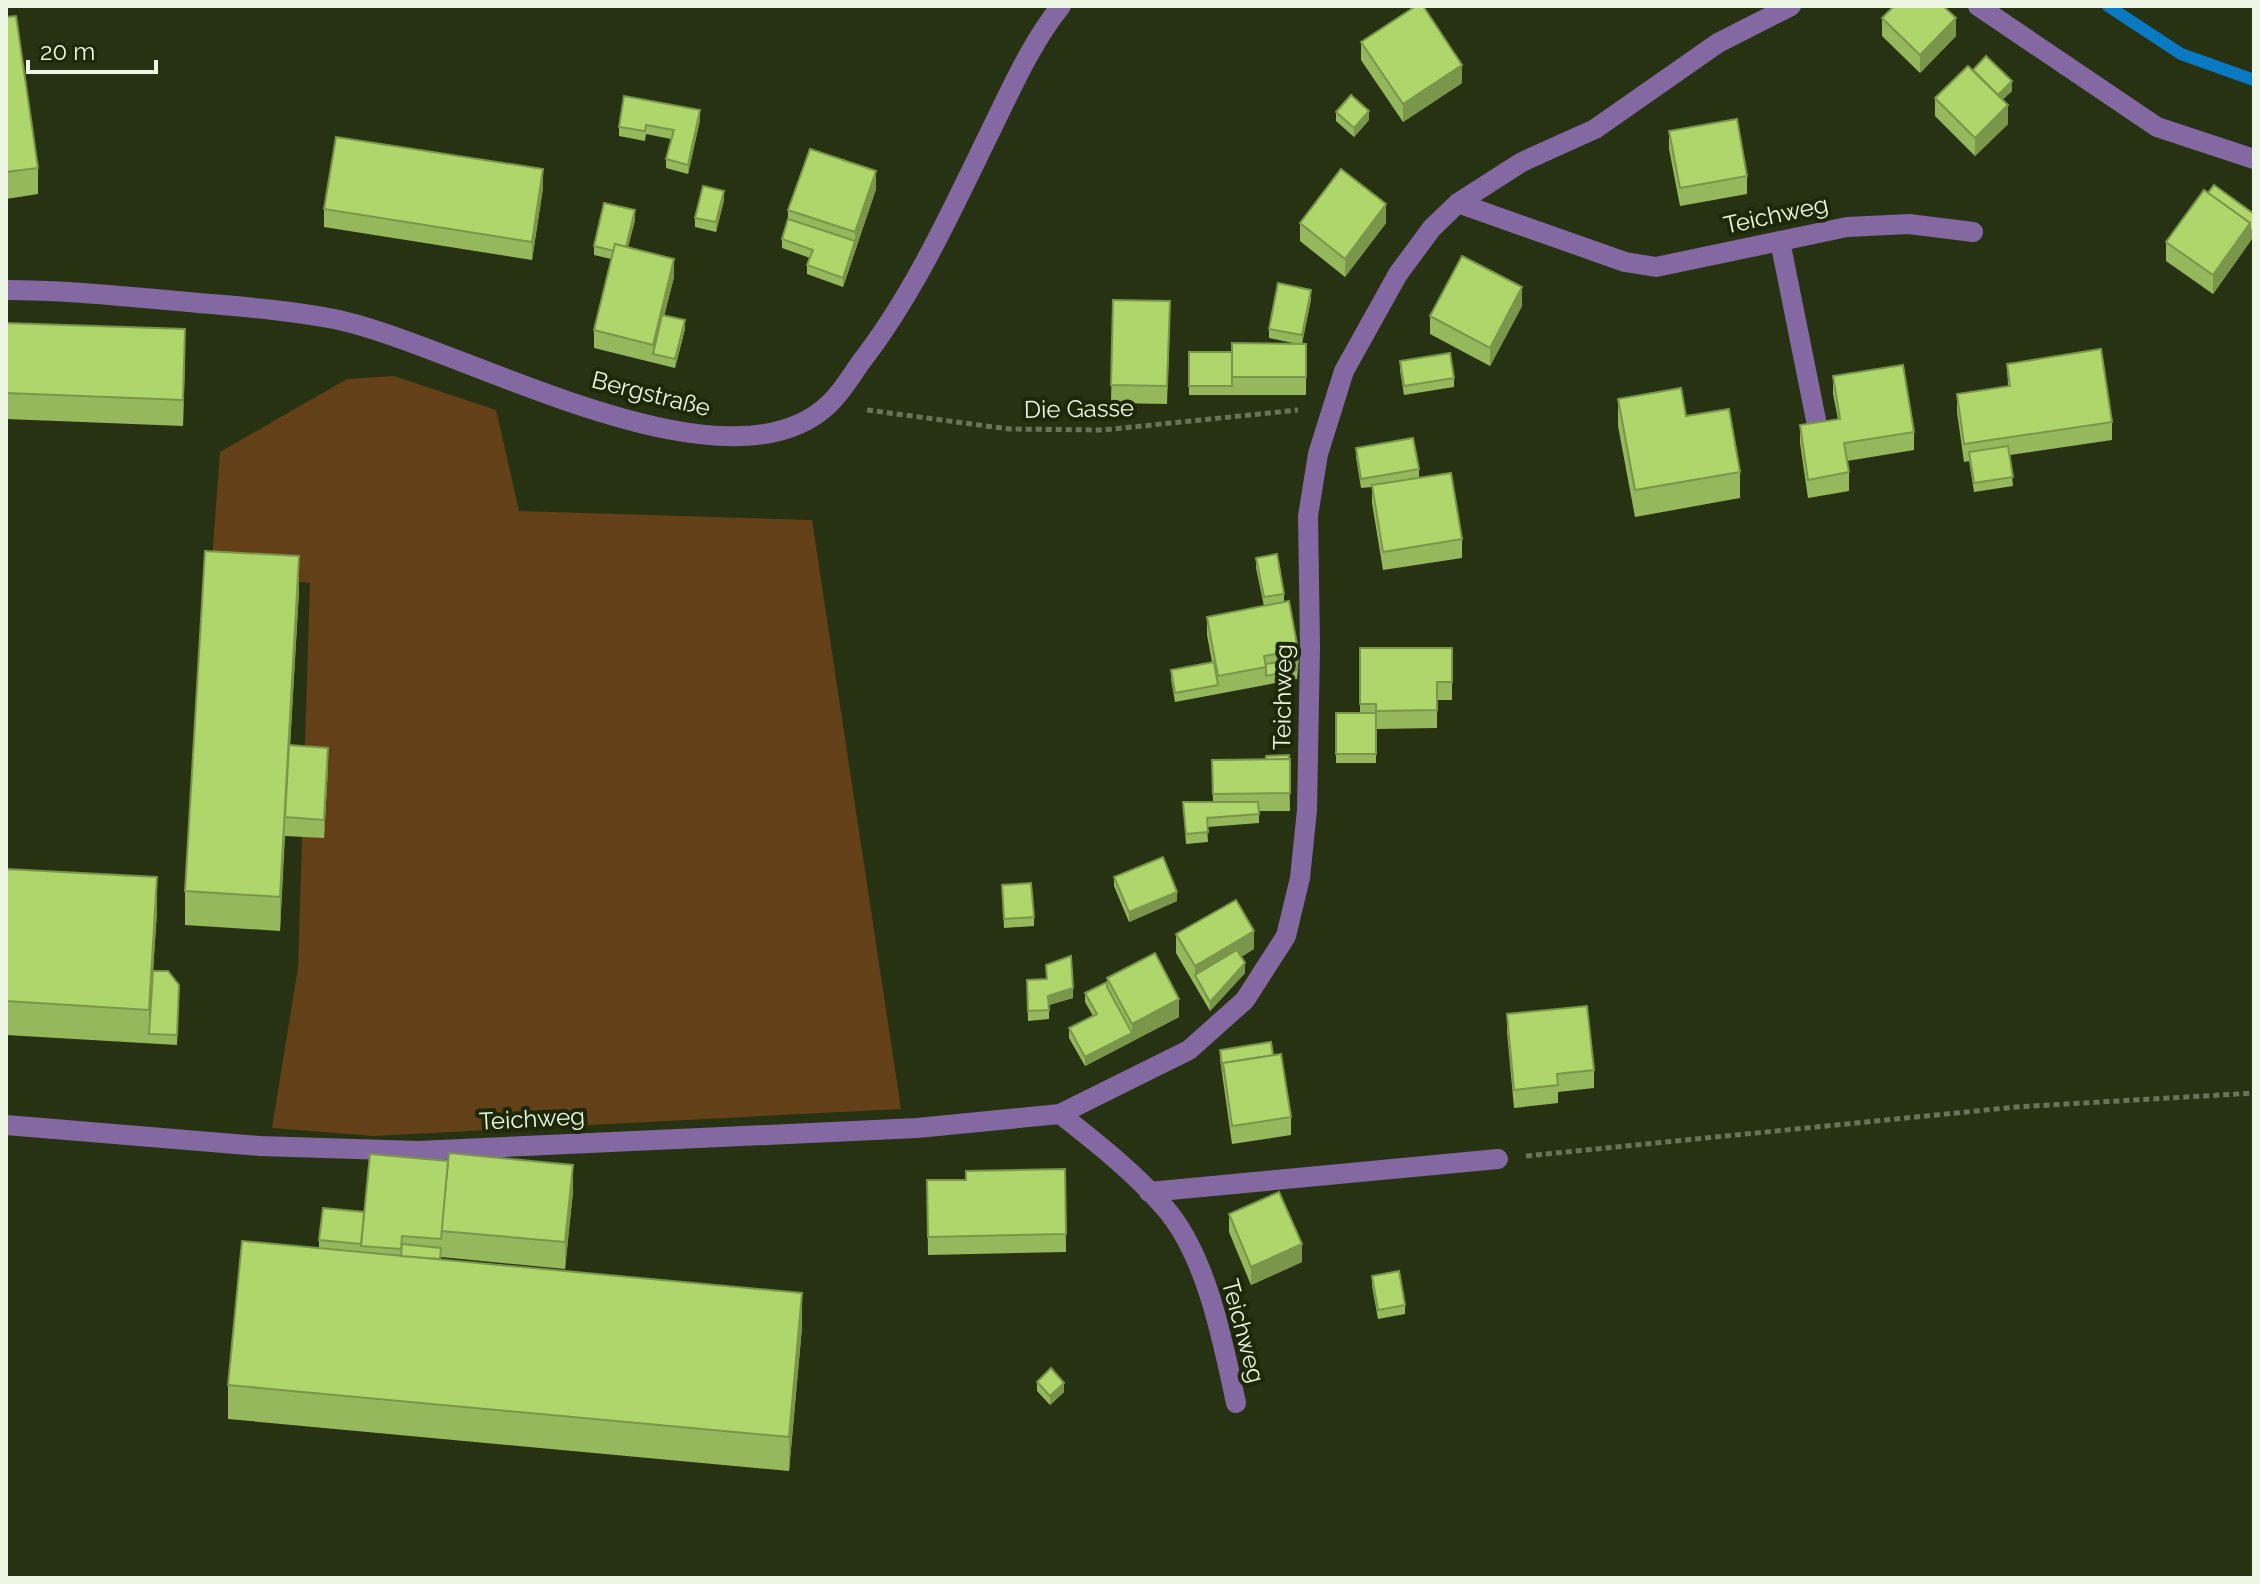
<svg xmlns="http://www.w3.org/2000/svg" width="2260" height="1584" font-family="Raleway,sans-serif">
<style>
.green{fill:#634018}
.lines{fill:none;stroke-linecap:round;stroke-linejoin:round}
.stream{stroke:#0879c2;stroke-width:12}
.path{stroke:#687357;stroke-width:5;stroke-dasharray:6 4;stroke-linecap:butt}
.minor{stroke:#8468a1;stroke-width:20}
.wall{fill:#96b85c}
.shaded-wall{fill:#7a964b}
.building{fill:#aed66b;stroke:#7a964b;stroke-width:2}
.labels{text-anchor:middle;stroke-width:8;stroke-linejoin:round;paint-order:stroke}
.street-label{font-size:24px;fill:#edf6e2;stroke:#1d2808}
</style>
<rect width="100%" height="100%" fill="#263212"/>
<polygon class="green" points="394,376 496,410 519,511 812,520 901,1109 374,1136 272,1128 298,968 310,583 211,574 220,452 347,379"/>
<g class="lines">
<polyline class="stream" points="2108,6 2181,54 2254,80"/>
<g class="path">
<polyline points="867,410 1009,429 1103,430 1298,410"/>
<polyline points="1526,1156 2016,1107 2254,1093"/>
</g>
<g class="minor">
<polyline points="1978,6 2157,127 2254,159"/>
<polyline points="1458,203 1625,262 1656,267 1847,227 1909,224 1973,232"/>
<polyline points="1780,241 1816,420"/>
<path d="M6 290C63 290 120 296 177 301 230 306 283 309 334 319 455 343 726 504 829 404 842 392 851 376 861 362 916 291 953 207 993 126 1013 85 1032 42 1061 6"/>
<path d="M1060 1114C1097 1143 1135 1173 1165 1208 1207 1256 1223 1343 1236 1403"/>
<polyline points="6,1125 260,1146 418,1151 917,1128 1060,1114 1189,1050 1245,1000 1286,936 1300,878 1307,810 1310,647 1308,516 1318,454 1344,371 1398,274 1432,228 1458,203 1522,162 1595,129 1718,43 1791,6"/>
<polyline points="1149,1192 1498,1159"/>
</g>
</g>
<g class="wall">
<polygon points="6,17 38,168 38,194 6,199"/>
<polygon points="1882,18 1956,36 1920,73 1882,36"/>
<polygon points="1361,42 1462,83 1403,122 1361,60"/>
<polygon points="1973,70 2012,91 2002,100 2008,124 1975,156 1935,116 1935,98"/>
<polygon points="1336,112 1369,120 1354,137 1336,121"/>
<polygon points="700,120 688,174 666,168 666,159 671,139 646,134 645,141 619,136 619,127"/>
<polygon points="1669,131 1747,176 1747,194 1680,206 1669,149"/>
<polygon points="543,188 532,260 324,227 324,209"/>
<polygon points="876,189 843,287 807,274 807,265 810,258 782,248 782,239 788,219 788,210"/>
<polygon points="724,200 716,232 695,227 695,218"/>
<polygon points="635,220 628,247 674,277 664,315 685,329 675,368 594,348 594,330 611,259 594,255 594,246"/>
<polygon points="1300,223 1386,223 1345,277 1300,241"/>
<polygon points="2254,236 2213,294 2166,261 2166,242"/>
<polygon points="1311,299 1302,344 1306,344 1306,395 1189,395 1189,352 1232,352 1298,344 1269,338 1269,329"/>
<polygon points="1113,300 1170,320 1167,404 1111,403"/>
<polygon points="1522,306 1490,366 1430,334 1430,316"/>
<polygon points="6,323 185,356 183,426 6,419"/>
<polygon points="1400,361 1454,378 1454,387 1404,395 1400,370"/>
<polygon points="2007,364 2112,422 2112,440 2010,455 2013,486 1974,492 1969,461 1964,462 1957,412 1957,394 2008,386"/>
<polygon points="1833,376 1914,432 1914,450 1847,461 1849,472 1849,491 1808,498 1800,443 1800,425 1838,419 1833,394"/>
<polygon points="1618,399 1686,416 1740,472 1740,498 1635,517 1618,426"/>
<polygon points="1356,448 1419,469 1419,478 1462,539 1462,558 1383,570 1372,503 1372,487 1361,488 1356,457"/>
<polygon points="1256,558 1284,594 1284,602 1298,650 1298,668 1297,679 1175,702 1171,679 1171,670 1212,662 1207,635 1207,617 1264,606 1256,568"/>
<polygon points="299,590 290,745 328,766 324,838 285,836 280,931 185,925 185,891"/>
<polygon points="1360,648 1452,648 1452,700 1437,700 1437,728 1376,729 1376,763 1336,763 1336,713 1360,713"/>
<polygon points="1289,755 1290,811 1259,811 1259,823 1207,827 1208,842 1186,844 1183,802 1213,802 1212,760 1266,760"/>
<polygon points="6,869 157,911 153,971 179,985 177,1045 6,1035"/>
<polygon points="1114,877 1177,901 1129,922 1114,886"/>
<polygon points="1002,885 1034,917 1034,926 1004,928"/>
<polygon points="1176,934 1254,949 1241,957 1245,973 1210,1011 1176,953"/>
<polygon points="1046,965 1073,998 1049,1005 1049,1019 1028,1021 1027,980 1046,979"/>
<polygon points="1107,978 1179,1017 1085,1066 1069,1038 1069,1028 1093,1016 1085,1002 1085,993 1107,982"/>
<polygon points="1507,1014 1594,1070 1594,1088 1558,1092 1558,1103 1514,1108 1507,1032"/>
<polygon points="1220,1050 1273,1055 1291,1117 1291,1135 1232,1144 1220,1059"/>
<polygon points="1065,1169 1066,1252 928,1255 927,1180 966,1180"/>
<polygon points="573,1191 565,1269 441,1257 441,1259 802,1327 789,1471 228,1419 228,1385 319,1248 319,1240 364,1212"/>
<polygon points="1229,1214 1302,1262 1251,1285 1229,1232"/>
<polygon points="1372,1276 1405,1305 1405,1314 1378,1319 1372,1286"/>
<polygon points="1037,1382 1064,1392 1050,1405 1037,1391"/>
</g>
<g class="shaded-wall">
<polygon points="1956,18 1956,36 1920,73 1920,55"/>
<polygon points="1462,65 1462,83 1403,122 1403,104"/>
<polygon points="2012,81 2012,91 1993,109 1993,100"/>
<polygon points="2008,105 2008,124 1975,156 1975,138"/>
<polygon points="700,110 700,120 688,174 688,165"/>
<polygon points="1369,111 1369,120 1354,137 1354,128"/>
<polygon points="543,169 543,188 532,260 532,242"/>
<polygon points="876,171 876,189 843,287 843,278 855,241 855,232"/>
<polygon points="724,191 724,200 716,232 716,222"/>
<polygon points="1386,204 1386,223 1345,277 1345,259"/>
<polygon points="635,210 635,220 624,262 624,253"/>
<polygon points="2250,223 2254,227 2254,236 2213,294 2213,275"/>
<polygon points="674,259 674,277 655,354 653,354 653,363 653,345"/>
<polygon points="1522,287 1522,306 1490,366 1490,348"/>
<polygon points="1311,290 1311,299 1302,344 1302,335"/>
<polygon points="685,320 685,329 675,368 675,359"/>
<polygon points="185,329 185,356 183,426 183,400"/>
<polygon points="299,556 299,590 286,817 285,817 280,931 280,897"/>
<polygon points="328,748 328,766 324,838 324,820"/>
<polygon points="157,877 157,911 149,1034 149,1010"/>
<polygon points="1177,892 1177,901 1129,922 1129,912"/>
<polygon points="1254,931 1254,949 1199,982 1195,975 1195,966"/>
<polygon points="1245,963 1245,973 1210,1011 1210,1002"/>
<polygon points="1073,988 1073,998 1048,1005 1048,996"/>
<polygon points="1179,999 1179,1017 1085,1066 1085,1057 1132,1033 1132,1024"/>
<polygon points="573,1165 573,1191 565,1269 565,1242"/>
<polygon points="1302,1244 1302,1262 1251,1285 1251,1267"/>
<polygon points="802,1293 802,1327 789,1471 789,1437"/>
<polygon points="1064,1383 1064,1392 1050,1405 1050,1396"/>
</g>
<g class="building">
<polygon points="1416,6 1423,6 1462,65 1403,104 1361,42"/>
<polygon points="1894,6 1943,6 1956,18 1920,55 1882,18"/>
<polygon points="16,16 38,168 6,172 6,17"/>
<polygon points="1986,56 2012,81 1998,95 1973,70"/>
<polygon points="1968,66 2008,105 1975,138 1935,98"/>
<polygon points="1351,95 1369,111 1354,128 1336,112"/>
<polygon points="624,96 700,110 688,165 666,159 674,130 646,125 645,131 619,127"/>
<polygon points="1737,119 1747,176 1680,188 1669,131"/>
<polygon points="336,137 543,169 532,242 324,209"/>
<polygon points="810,149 876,171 855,232 788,210"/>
<polygon points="1341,169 1386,204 1345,259 1300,223"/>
<polygon points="2214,185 2254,214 2254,227 2250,232 2250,223 2208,193"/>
<polygon points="703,186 724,191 716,222 695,218"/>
<polygon points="2204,190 2250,223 2213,275 2166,242"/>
<polygon points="604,203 635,210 626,247 615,244 614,251 594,246"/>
<polygon points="788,219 855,241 843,278 807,265 813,250 782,239"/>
<polygon points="615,244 674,259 653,345 594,330"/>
<polygon points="1462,256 1522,287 1490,348 1430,316"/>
<polygon points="1278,283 1311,290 1302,335 1269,329"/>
<polygon points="1113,300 1170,301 1167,386 1111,385"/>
<polygon points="662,315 685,320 675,359 653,354"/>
<polygon points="6,323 185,329 183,400 6,393"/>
<polygon points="1232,343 1306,344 1306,377 1232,377"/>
<polygon points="2101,349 2112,422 1964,444 1957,394 2010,386 2007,364"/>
<rect x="1189" y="352" width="43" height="34"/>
<polygon points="1450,353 1454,378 1404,386 1400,361"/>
<polygon points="1903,365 1914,432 1844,443 1849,472 1808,480 1800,425 1840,419 1833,376"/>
<polygon points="1681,388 1686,416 1729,409 1740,472 1635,490 1618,399"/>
<polygon points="1413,438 1419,469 1361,479 1356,448"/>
<polygon points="2008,446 2013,477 1974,483 1969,452"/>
<polygon points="1451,473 1462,539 1383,552 1372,485"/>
<polygon points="205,551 299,556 280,897 185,891"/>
<polygon points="1277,554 1284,594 1264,597 1256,558"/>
<polygon points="1289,601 1298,650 1264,656 1266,667 1218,676 1207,617"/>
<polygon points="1360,648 1452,648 1452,682 1437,682 1437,710 1376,711 1376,704 1360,704"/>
<polygon points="1298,659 1297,670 1266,676 1266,664"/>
<polygon points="1214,662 1218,685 1175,693 1171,670"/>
<rect x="1336" y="713" width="40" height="41"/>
<polygon points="289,745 328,748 324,820 285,817"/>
<polygon points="1289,755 1289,759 1266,760 1266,756"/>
<polygon points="1290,759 1290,793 1213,794 1212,760"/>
<polygon points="1183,802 1258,802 1259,814 1207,818 1208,832 1186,834"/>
<polygon points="1163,857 1177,892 1129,912 1114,877"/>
<polygon points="6,869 157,877 149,1010 6,1001"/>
<polygon points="1031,883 1034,917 1004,919 1002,885"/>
<polygon points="1236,900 1254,931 1195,966 1176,934"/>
<polygon points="1237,950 1245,963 1210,1002 1195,975"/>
<polygon points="1155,953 1179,999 1132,1024 1107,978"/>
<polygon points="1071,956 1073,988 1048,996 1049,1010 1028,1011 1027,980 1047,979 1046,965"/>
<polygon points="153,971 168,971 179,985 177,1035 149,1034"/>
<polygon points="1107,982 1107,987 1132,1033 1085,1057 1069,1028 1097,1014 1085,993"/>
<polygon points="1587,1006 1594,1070 1557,1074 1558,1085 1514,1090 1507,1014"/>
<polygon points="1271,1042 1273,1055 1223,1063 1223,1072 1220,1050"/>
<polygon points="1281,1054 1291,1117 1232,1126 1223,1063"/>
<polygon points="449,1153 573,1165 565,1242 441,1231"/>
<polygon points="370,1154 448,1161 441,1239 402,1236 401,1249 361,1246"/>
<polygon points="1065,1169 1066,1234 928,1237 927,1180 966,1180 966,1171"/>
<polygon points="1279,1192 1302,1244 1251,1267 1229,1214"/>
<polygon points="323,1208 364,1212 361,1244 319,1240"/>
<polygon points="242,1241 802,1293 789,1437 228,1385"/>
<polygon points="402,1244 441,1248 440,1259 401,1256"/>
<polygon points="1399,1271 1405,1305 1378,1310 1372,1276"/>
<polygon points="1051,1368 1064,1383 1050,1396 1037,1382"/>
</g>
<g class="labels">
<g class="street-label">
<text transform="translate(1776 215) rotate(-12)" y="8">Teichweg</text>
<text transform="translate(651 394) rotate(14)" y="8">Bergstraße</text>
<text transform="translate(1079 409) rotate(-1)" y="8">Die Gasse</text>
<text transform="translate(1283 697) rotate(-89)" y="8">Teichweg</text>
<text transform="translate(532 1119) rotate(-3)" y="8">Teichweg</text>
<text transform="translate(1243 1331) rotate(75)" y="8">Teichweg</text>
</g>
</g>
<rect width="2260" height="1584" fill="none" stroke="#edf6e2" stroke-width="16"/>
<path d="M28 60v12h128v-12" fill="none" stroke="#edf6e2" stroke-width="4"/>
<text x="40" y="60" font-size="24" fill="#edf6e2" stroke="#1d2808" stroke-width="6" paint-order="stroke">20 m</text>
</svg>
